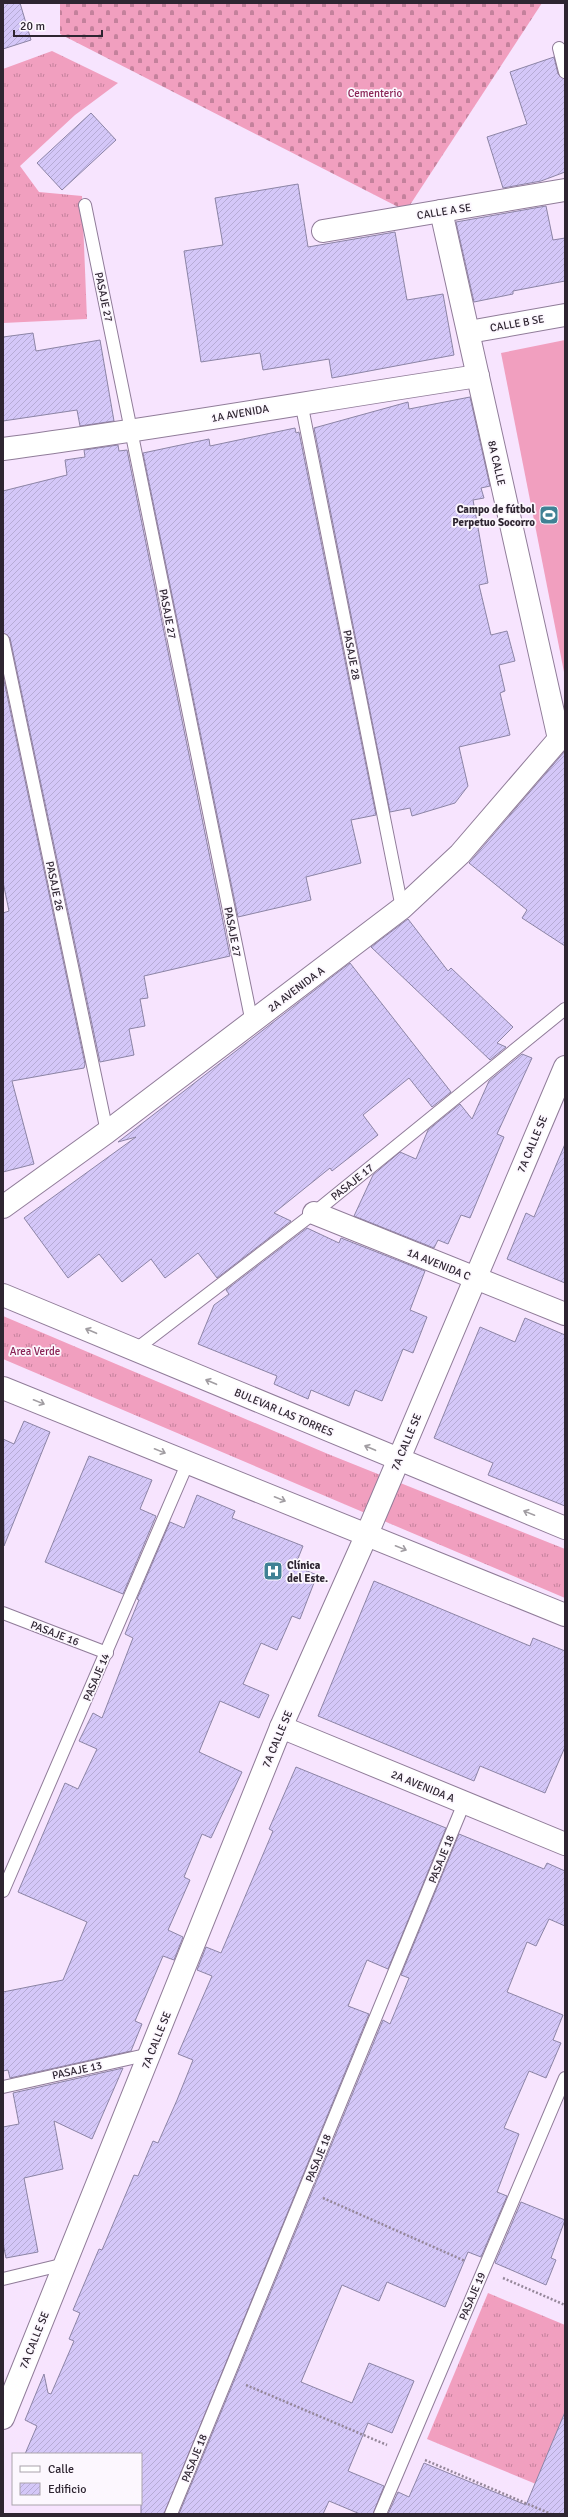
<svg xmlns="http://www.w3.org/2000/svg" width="568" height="2517" font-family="Signika,sans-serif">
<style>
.grass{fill:url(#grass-tufts)}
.cemetery{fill:url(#cemetery-stones)}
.pitch{fill:#f19fbf}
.building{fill:url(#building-hatch);stroke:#8c84a5}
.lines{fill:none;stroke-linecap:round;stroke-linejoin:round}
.service-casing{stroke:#907c99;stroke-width:14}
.minor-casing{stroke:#907c99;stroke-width:24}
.tertiary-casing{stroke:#907c99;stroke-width:24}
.path{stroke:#95879a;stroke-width:2.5;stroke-dasharray:2 2;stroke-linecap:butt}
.service{stroke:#fff;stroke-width:12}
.minor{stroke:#fff;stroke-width:22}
.tertiary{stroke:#fff;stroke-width:22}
.oneway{stroke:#a19da2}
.labels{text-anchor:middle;stroke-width:3.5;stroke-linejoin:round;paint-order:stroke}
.park-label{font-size:11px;fill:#892355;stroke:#fcf7fe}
.street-label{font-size:11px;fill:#2e2531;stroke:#fcf7fe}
.poi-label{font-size:11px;font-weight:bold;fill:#2e2531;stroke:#fcf7fe;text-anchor:end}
</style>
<defs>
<pattern id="grass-tufts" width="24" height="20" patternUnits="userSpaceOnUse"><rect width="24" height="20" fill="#f19fbf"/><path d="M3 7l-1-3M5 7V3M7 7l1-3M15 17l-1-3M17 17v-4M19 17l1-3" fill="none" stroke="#c4819c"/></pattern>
<pattern id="cemetery-stones" width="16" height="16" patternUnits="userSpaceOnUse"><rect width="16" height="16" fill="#f19fbf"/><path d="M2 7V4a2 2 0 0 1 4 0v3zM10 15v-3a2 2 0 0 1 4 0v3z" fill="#c4819c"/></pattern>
<pattern id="building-hatch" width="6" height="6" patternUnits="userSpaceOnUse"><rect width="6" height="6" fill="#d4c7f8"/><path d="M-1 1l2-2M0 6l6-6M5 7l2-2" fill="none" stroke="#b6abd5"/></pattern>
</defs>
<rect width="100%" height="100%" fill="#f7e4fe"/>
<g class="grass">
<polygon points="52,51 118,83 75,115 20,166 39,192 82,196 87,319 3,323 3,69"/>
<polygon points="3,1316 328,1454 565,1549 565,1598 3,1359"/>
<polygon points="488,2293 565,2325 565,2496 427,2439"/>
</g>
<polygon class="cemetery" points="60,3 542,3 406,211 60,34"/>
<polygon class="pitch" points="565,340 565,677 501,353"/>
<g class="building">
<polygon points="3,3 20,3 31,40 3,49"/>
<polygon points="554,57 558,74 565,79 565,172 541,181 503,188 487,137 527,124 510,72"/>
<polygon points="91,113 116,140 62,190 37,163"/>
<polygon points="298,184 308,247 395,232 407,300 443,294 454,355 332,378 329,359 263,370 260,353 201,362 184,251 223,245 215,198"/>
<polygon points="546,206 553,240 565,238 565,281 513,291 513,294 474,302 456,222"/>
<polygon points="33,333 36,351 100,340 114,421 80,426 77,410 3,421 3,337"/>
<polygon points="470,397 490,486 481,488 484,498 473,500 488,583 479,585 491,635 507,631 515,661 499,665 505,691 500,693 510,735 459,747 468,786 455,803 412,816 410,808 390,812 314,428 408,402 409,409"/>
<polygon points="295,428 296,433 299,432 376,815 351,820 361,863 306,877 311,900 238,917 143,453 209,439 210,446"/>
<polygon points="118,445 119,451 127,450 230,956 144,976 148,998 140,999 145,1026 129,1029 134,1055 100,1062 10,638 3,633 3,491 67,475 65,460 85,457 84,450"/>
<polygon points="3,676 85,1064 84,1068 12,1081 34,1164 3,1172 3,913 9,911 3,882"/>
<polygon points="565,751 565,946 522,918 527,910 469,863"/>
<polygon points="408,919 448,971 451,968 513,1027 497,1043 506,1047 490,1060 371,947"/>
<polygon points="350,963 451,1092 432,1107 409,1078 363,1115 378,1135 332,1171 330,1168 274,1213 291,1221 217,1278 198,1253 165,1278 151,1259 122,1282 99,1254 68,1278 24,1218 136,1137 118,1142"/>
<polygon points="522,1054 532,1058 497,1134 504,1137 470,1218 461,1215 448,1244 438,1240 434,1248 354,1216 373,1175 400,1152 416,1159 428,1130 460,1104 472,1119 489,1081"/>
<polygon points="565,1144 565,1283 507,1259 526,1213 534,1217"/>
<polygon points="307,1228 339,1243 341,1238 425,1271 410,1310 427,1317 413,1353 403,1349 382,1401 355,1390 349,1406 311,1390 308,1399 274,1384 277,1376 198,1344 214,1305 229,1294 226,1290"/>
<polygon points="525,1318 565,1335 565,1506 488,1475 493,1463 434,1438 480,1327 515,1342"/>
<polygon points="24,1421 50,1432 4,1546 3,1439 14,1444"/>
<polygon points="89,1456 152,1480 140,1509 156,1516 123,1594 45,1562"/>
<polygon points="197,1495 235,1511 232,1518 303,1546 295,1566 317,1575 300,1619 292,1616 277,1650 261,1643 243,1684 269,1695 259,1718 220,1701 199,1752 242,1772 211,1838 202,1834 184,1877 190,1880 168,1930 183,1937 174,1960 163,1956 135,2021 142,2024 131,2051 10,2078 8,2070 3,2071 3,1992 63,1980 87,1922 18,1892 65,1783 78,1789 97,1749 79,1741 93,1713 102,1718 133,1638 125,1634 139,1600 137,1599 170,1522 184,1528"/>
<polygon points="374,1581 530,1646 533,1638 565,1651 565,1747 545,1793 480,1766 474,1781 318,1716"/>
<polygon points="296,1767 446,1828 388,1969 367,1960 348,2006 369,2014 164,2514 141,2514 141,2454 25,2454 37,2426 25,2420 44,2374 48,2393 51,2394 74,2341 69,2339 80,2313 73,2310 99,2249 102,2250 134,2175 138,2176 153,2141 158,2143 177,2100 193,2060 178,2054 212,1976 197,1970 206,1947 221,1953 273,1831 269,1829"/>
<polygon points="459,1834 544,1869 547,1863 565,1871 565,1926 549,1919 536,1946 527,1942 507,1992 563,2015 553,2040 561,2043 546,2078 529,2071 504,2128 519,2134 497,2192 507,2196 481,2257 468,2252 445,2307 387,2282 379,2301 342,2285 301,2382 352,2403 369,2363 414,2381 392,2433 368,2423 348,2471 384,2486 373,2514 360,2514 329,2501 323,2514 179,2514 383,2020 390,2024 409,1978 401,1975"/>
<polygon points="123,2068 92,2139 54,2121 63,2169 24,2178 38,2252 6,2258 3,2243 3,2127 19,2124 13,2093"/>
<polygon points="521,2202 565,2220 551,2258 556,2260 546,2285 495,2263"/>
<polygon points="565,2412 565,2514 388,2514 398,2492 409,2497 424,2463 526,2505"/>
</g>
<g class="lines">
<g class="service-casing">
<g id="service">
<polyline points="559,48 565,72"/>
<polyline points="85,205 252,1023"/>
<polyline points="301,402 402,908"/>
<polyline points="3,640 107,1132"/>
<polyline points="135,1350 314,1213 565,1009"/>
<polyline points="3,1613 107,1653"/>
<polyline points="3,1891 188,1462"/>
<polyline points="3,2087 150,2054"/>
<polyline points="3,2279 65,2264"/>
<polyline points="171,2514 464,1803"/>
<polyline points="380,2514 565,2078"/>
</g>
</g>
<g class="minor-casing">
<g id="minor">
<polyline points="323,231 565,190"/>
<polyline points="469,332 565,315"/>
<path d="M3 449C162 428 319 400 478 376"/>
<polyline points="3,1207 107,1132 402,908 460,854 559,739 441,211"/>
<polyline points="314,1213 565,1314"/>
<polyline points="281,1727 565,1844"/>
<polyline points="3,2418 281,1727 367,1534 565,1067"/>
</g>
</g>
<g class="tertiary-casing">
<g id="tertiary">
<polyline points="3,1295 565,1528"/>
<polyline points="3,1388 565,1615"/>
</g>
</g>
<g class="path">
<polyline points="323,2198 465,2261"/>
<polyline points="503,2278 565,2305"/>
<polyline points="246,2385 387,2445"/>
<polyline points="425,2460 551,2514"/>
</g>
<use href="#service" class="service"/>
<use href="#minor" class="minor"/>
<use href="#tertiary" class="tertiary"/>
</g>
<defs><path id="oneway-shaft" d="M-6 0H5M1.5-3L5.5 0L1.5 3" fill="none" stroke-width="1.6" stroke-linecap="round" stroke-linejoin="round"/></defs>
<g class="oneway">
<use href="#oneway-shaft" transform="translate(91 1331) rotate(-157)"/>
<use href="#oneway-shaft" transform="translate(211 1382) rotate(-157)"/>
<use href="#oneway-shaft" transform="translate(39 1402) rotate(22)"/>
<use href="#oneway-shaft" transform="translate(370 1448) rotate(-157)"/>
<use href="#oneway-shaft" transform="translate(160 1451) rotate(22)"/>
<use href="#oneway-shaft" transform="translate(280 1499) rotate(22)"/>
<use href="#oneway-shaft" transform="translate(529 1513) rotate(-158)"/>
<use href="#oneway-shaft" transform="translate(401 1548) rotate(22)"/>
</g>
<defs>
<g id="stadium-square" transform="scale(1)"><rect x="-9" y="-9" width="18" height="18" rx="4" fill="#408194" stroke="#fcf7fe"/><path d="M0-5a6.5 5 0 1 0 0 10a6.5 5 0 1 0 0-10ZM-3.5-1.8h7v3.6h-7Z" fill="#fff"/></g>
<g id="hospital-square" transform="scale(1)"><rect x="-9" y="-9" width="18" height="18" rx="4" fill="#408194" stroke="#fcf7fe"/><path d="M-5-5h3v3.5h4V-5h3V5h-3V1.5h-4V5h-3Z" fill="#fff"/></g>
</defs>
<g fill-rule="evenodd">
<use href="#stadium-square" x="549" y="515"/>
<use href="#hospital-square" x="273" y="1571"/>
</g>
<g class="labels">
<g class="park-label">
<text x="375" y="97">Cementerio</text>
<text x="35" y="1355">Area Verde</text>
</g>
<g class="street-label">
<text transform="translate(444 211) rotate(-9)" y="4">CALLE A SE</text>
<text transform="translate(104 297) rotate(78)" y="4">PASAJE 27</text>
<text transform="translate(517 323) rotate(-10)" y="4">CALLE B SE</text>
<text transform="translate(240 413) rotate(-10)" y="4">1A AVENIDA</text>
<text transform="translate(497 463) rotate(77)" y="4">8A CALLE</text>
<text transform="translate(168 614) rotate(79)" y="4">PASAJE 27</text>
<text transform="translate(352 655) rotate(79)" y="4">PASAJE 28</text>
<text transform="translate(55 886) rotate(78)" y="4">PASAJE 26</text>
<text transform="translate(233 932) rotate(79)" y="4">PASAJE 27</text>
<text transform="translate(296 989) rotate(-37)" y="4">2A AVENIDA A</text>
<text transform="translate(532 1144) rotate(-67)" y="4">7A CALLE SE</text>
<text transform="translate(352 1182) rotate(-39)" y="4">PASAJE 17</text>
<text transform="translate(439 1264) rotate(22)" y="4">1A AVENIDA C</text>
<text transform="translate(284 1412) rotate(23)" y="4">BULEVAR LAS TORRES</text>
<text transform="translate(406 1442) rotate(-67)" y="4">7A CALLE SE</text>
<text transform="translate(55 1633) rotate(21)" y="4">PASAJE 16</text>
<text transform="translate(96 1677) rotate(-67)" y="4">PASAJE 14</text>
<text transform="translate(277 1739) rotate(-67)" y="4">7A CALLE SE</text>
<text transform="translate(423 1786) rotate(22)" y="4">2A AVENIDA A</text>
<text transform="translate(441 1859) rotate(-68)" y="4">PASAJE 18</text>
<text transform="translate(156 2040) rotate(-68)" y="4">7A CALLE SE</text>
<text transform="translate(77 2070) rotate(-12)" y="4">PASAJE 13</text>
<text transform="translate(318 2158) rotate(-68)" y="4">PASAJE 18</text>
<text transform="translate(472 2296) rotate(-67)" y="4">PASAJE 19</text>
<text transform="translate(34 2340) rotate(-68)" y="4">7A CALLE SE</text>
<text transform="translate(194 2458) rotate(-68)" y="4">PASAJE 18</text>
</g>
<g class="poi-label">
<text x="535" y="513">Campo de fútbol<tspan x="535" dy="13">Perpetuo Socorro</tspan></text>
<text x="287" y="1569" text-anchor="start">Clínica<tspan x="287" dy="13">del Este.</tspan></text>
</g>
</g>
<rect width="568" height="2517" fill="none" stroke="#2e2531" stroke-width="8"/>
<rect x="12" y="2453" width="130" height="52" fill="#fcf7fe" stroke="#aaa3ac"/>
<rect x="20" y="2466" width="20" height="6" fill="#ffffff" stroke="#aaa3ac"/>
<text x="48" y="2473" font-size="12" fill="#2e2531">Calle</text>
<rect x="20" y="2483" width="20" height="12" fill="url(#building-hatch)" stroke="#aaa3ac"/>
<text x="48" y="2493" font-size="12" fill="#2e2531">Edificio</text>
<path d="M14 30v6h88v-6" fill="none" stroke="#2e2531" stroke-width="2"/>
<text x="20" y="30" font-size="12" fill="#2e2531" stroke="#fcf7fe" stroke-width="3" paint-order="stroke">20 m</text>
</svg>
